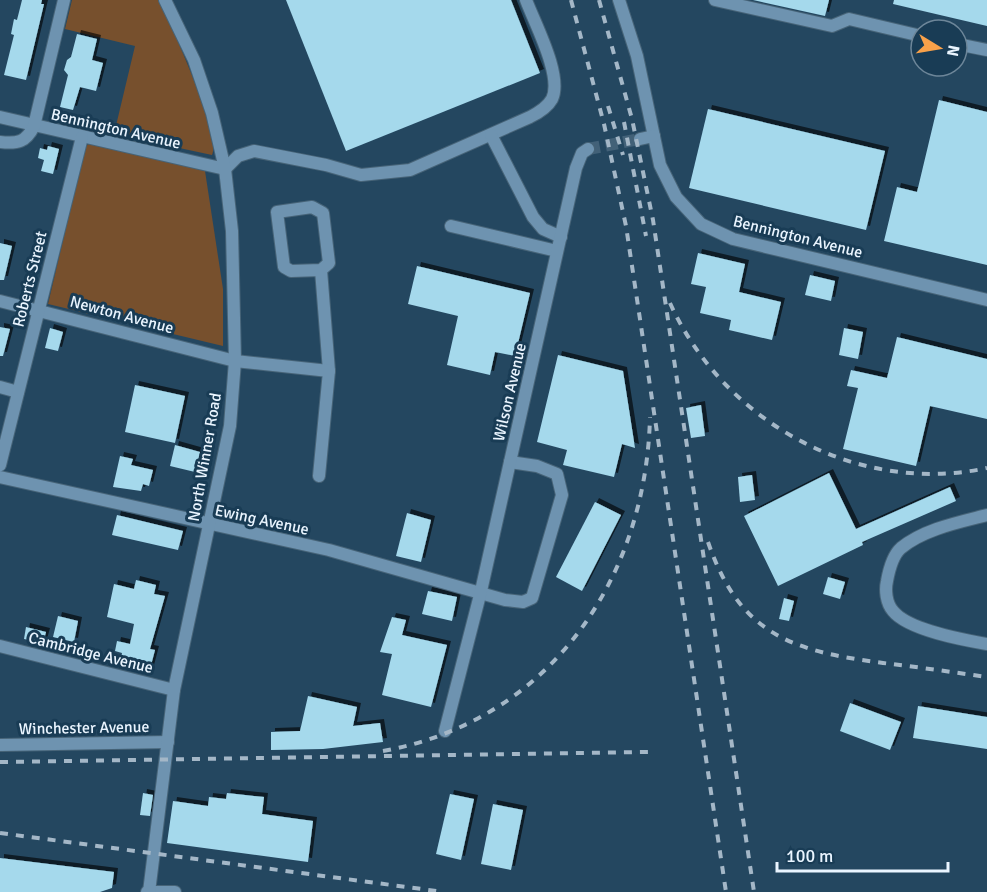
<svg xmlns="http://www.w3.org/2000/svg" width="987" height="892" font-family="Signika,sans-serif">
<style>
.green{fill:#77502d}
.building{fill:#a5d9ec;filter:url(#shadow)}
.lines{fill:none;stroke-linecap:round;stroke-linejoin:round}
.minor-tunnel{stroke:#426178;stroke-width:12;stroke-dasharray:12 6;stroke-linecap:butt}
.minor-casing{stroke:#476478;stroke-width:14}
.minor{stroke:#6e93b0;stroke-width:12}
.rail{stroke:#a4b7c7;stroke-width:4;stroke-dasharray:8 8;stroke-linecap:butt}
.labels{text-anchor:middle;stroke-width:6;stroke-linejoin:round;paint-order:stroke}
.street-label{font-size:16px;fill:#eaf5ff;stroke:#193c55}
</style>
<defs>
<filter id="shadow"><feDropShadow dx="4" dy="-4" stdDeviation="0" flood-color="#0009"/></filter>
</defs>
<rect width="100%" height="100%" fill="#244760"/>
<g class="green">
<path d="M72 0H159C170 22 223 139 212 155L114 134 135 46 65 29Z"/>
<polygon points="91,142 205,171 223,289 223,346 48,304 85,147"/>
</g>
<g class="building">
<polygon points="22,0 42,0 41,4 44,4 26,80 4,75 14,35 11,34 14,19 17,20"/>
<polygon points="286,0 511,0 540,73 346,151"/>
<polygon points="753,0 829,0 825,16"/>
<polygon points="894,0 987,0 987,26 893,4"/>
<polygon points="77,34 97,39 92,60 103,63 96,91 80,87 73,110 60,107 68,75 64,70 67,60 71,57"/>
<polygon points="939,100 987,112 987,265 884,241 897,187 917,192"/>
<polygon points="708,109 885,151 866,230 689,188"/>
<polygon points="48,146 59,149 53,174 41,171 44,160 38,158 40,148 47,150"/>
<polygon points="0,243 12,246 4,280 0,280"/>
<polygon points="698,253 745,264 739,292 781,302 772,340 729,330 731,320 700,313 706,287 691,284"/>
<polygon points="417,266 530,293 515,356 495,352 490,375 447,365 458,316 408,304"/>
<polygon points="810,275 835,281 831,301 805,295"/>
<polygon points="0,327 10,329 3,356 0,356"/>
<polygon points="50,328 63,332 58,351 45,348"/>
<polygon points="844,328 863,332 858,359 839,355"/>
<polygon points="897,337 987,359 987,419 930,406 916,466 843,449 858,388 847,386 851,370 887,378"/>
<polygon points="558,355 623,371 635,448 622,444 614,477 563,465 567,450 537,442"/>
<polygon points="135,385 185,396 175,443 125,432"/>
<polygon points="701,405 705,436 691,438 686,408"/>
<polygon points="175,445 200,452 195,472 170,466"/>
<polygon points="120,456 133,459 131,465 153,470 149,486 143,484 141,491 113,487"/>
<polygon points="829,473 856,529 950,487 956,501 862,542 863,545 778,586 744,516"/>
<polygon points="752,475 755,500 740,502 738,477"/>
<polygon points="595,502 621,515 582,591 556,577"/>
<polygon points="407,513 431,520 421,562 396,556"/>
<polygon points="117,515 183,531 178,550 112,535"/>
<polygon points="828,577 845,582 840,599 823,594"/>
<polygon points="136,580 156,585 154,594 165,596 150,649 155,650 150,669 120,662 122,653 115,651 117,641 130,644 134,624 107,617 114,584 134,589"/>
<polygon points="428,591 457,597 452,621 422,614"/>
<polygon points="784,598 794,601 789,621 779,619"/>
<polygon points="58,616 78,621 74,642 53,637"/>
<polygon points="392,617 406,620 402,635 447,645 431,707 382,695 392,654 380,652"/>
<polygon points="26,627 46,632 43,643 24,639"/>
<polygon points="308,696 357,707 353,726 380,723 383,742 323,749 271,750 271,732 300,731"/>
<polygon points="850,703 901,722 890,750 840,731"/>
<polygon points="918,706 987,717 987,749 913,738"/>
<polygon points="143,793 153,795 150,816 140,815"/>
<polygon points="227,793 264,797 262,814 313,821 308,862 167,843 173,801 208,806 209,797 226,799"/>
<polygon points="450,794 474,799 461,860 436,854"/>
<polygon points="493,804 523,810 511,870 481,864"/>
<polygon points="0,858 114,872 112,888 100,892 0,892"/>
</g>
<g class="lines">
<polyline class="minor-tunnel" points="588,149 640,139"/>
<g class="minor-casing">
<g id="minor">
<polyline points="619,0 637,56 660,165 676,197 701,224 733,239 987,300"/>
<polyline points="715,0 832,26 849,19 921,36"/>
<polyline points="957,44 987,50"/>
<path d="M0 117 225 169 238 156 254 151 326 165 361 175 410 170 530 117C538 113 547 108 552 99 563 76 535 24 526 0"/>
<polyline points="491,135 533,217 543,229 561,237"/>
<polyline points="640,139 654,136"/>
<path d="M0 142C18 144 26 142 34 126L64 0"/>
<polyline points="451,226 557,251"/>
<polyline points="321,270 291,271 284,267 277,212 312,207 323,213 329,263 321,270 329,371"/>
<polyline points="0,301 235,361 329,371 319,476"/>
<polyline points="0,387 18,392"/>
<polyline points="0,465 82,137"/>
<polyline points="0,477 329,550 505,600 523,602 532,598 562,495 557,474 537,466 510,462"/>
<path d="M987 515C960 522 924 529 901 548 893 555 889 570 887 581 885 590 886 603 893 611 908 630 964 640 987 644"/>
<polyline points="0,646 174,690"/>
<polyline points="445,731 481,591 576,168 582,153 588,149"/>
<polyline points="0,745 168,742"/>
<polyline points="147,892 175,892"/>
<polyline points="149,892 174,690 230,426 235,361 232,231 225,169 212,113 194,60 165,0"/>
</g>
</g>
<use href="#minor" class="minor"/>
<g class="rail">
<polyline points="571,0 604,124 626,226 726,892"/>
<polyline points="599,0 632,119 653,220 754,892"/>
<polyline points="608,106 623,155"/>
<polyline points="624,122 646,236"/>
<path d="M670 303C724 422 857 496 987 468"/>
<path d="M708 542C740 635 792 651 883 663 917 667 952 672 987 677"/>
<path d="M383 751C549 721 646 580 650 417"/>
<polyline points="0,762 648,752"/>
<polyline points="0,833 444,892"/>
</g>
</g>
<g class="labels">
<g class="street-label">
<text transform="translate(116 128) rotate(13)" y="6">Bennington Avenue</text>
<text transform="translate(798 236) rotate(14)" y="6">Bennington Avenue</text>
<text transform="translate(29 279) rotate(-76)" y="6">Roberts Street</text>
<text transform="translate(122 314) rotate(15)" y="6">Newton Avenue</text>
<text transform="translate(509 392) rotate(-77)" y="6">Wilson Avenue</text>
<text transform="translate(204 457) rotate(-80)" y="6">North Winner Road</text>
<text transform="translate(262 519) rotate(12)" y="6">Ewing Avenue</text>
<text transform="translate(91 652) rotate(14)" y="6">Cambridge Avenue</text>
<text transform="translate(84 727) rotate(-1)" y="6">Winchester Avenue</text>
</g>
</g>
<g transform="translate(939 48) rotate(101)"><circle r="28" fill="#193c55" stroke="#6d8699" stroke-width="1.5"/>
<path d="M0-4.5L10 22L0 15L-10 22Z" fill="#f8a14a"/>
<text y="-9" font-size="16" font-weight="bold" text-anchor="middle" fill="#eaf5ff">N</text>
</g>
<path d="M777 862v9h171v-9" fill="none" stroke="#eaf5ff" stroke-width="3"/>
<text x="786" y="862" font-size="18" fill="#eaf5ff" stroke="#193c55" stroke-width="4.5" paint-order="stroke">100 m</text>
</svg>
